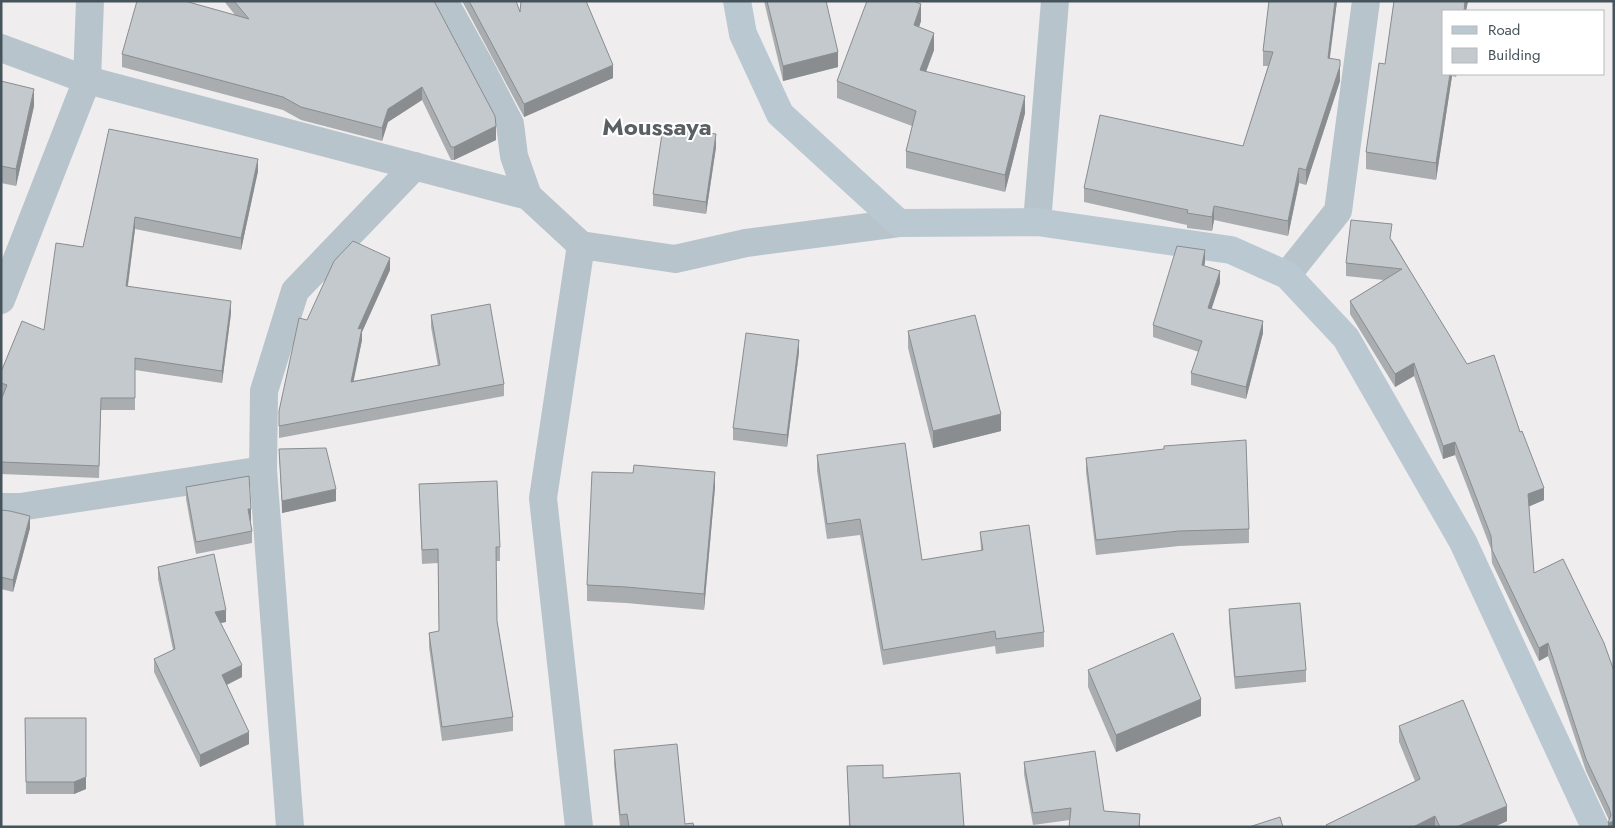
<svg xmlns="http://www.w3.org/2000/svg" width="1615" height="828" font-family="Jost,sans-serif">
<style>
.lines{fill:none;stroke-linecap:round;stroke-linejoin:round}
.minor{stroke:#b8c4cb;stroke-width:28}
.tertiary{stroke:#b8c4cb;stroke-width:28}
.secondary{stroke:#bac8d2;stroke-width:28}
.wall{fill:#a9adb0}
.shaded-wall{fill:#898d90}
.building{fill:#c4c9cd;stroke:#898d90}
.labels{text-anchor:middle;stroke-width:4;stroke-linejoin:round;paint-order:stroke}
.district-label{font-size:24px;font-weight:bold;fill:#5a5f63;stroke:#fff}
</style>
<rect width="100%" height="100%" fill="#f0edee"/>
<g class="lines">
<g class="minor">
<polyline points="444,1 479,64 510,124 514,156 528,196"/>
<polyline points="1,48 87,80 528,196 581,245"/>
<polyline points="1037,222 1055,1"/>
<polyline points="1287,275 1338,211 1366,1"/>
<polyline points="1,300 87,80 90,1"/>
<polyline points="1,507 20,507 263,470"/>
<polyline points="290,827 263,470 264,391 295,291 415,166"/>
</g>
<polyline class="tertiary" points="579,827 543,498 581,245 675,259 746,243 899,223"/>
<polyline class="secondary" points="737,1 743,34 780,114 899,223 1037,222 1231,250 1287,275 1346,338 1463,542 1595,827"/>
</g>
<g class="wall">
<polygon points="224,1 434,1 496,140 454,160 451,160 422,100 388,122 382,141 301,120 283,110 122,67 122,54 235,15"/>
<polygon points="462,1 516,1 520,12 613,78 524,117"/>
<polygon points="764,1 826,1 838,67 783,81"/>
<polygon points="1269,1 1337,1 1329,58 1340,74 1340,81 1306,185 1299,183 1288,236 1214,220 1212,231 1187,228 1187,225 1084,202 1084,188 1243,146 1268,66 1263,66 1263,51"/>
<polygon points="1394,1 1468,1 1466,11 1444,74 1457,74 1456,77 1452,76 1436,180 1366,169 1366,152 1385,64"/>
<polygon points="921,21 919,27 934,50 926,72 1025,113 1005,192 906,168 906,151 912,126 837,98 837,81"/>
<polygon points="1,81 34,106 16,186 1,183"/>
<polygon points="109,129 258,171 241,250 135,229 128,286 231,313 222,383 135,370 135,410 101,410 99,478 1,474 1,400 3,396 1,395 1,372 44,330 83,247"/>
<polygon points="716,147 706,214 653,206 653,194"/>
<polygon points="1392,240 1544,500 1529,506 1534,573 1563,559 1614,827 1608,827 1609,820 1586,771 1548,656 1539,661 1492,563 1491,549 1455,455 1443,459 1414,376 1395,387 1350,314 1350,301 1384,280 1346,276 1346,263"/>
<polygon points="1205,262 1204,266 1220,283 1211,309 1263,333 1246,399 1191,385 1191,373 1199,352 1153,337 1153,325"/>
<polygon points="390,270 362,332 362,340 353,381 438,366 431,327 431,315 504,384 504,396 279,438 279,411"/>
<polygon points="908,331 1001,431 933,448 908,348"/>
<polygon points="799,352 787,447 733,440 733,428"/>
<polygon points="279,449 336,501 282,513"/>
<polygon points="817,455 922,560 981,551 980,532 1044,632 1044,647 996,654 995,646 883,665 860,535 827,539 817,471"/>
<polygon points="1086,458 1249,529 1249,543 1179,546 1096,555 1086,472"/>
<polygon points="419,484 500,547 500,561 496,561 497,621 513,717 513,731 442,741 429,647 429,633 439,631 438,563 422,564"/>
<polygon points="186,487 251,521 250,521 252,531 252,543 196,554 186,499"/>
<polygon points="715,487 704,610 626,603 587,601 587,585"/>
<polygon points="1,510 30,528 13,592 1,589"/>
<polygon points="158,567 226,622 220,623 242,677 227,685 249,744 200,767 154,672 154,659 173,650 158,579"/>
<polygon points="1229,609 1306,670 1306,682 1235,689 1229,621"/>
<polygon points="1088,670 1201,716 1116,752 1088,687"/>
<polygon points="25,718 86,789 74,794 26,794"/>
<polygon points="1399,726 1507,821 1494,827 1326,827 1326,825 1415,781 1399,742"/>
<polygon points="614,750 685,824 694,827 620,827 614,764"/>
<polygon points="1024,762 1104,811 1140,814 1140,827 1069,827 1070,820 1033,825 1024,774"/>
<polygon points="847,766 883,778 964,827 849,827"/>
</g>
<g class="shaded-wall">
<polygon points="1335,1 1337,1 1328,73 1328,58"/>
<polygon points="1465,1 1468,1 1466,11 1464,11"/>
<polygon points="921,4 921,21 914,42 914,25"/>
<polygon points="934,33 934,50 920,87 920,70"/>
<polygon points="838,52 838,67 783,81 783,66"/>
<polygon points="1340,60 1340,81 1306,185 1306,170"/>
<polygon points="613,65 613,78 524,117 524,104"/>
<polygon points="1450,74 1452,74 1452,76 1436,180 1436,163"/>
<polygon points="422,87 422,100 388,122 382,141 382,128 388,109"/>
<polygon points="34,89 34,106 16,186 16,169"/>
<polygon points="1025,96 1025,113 1005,192 1005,175"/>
<polygon points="496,126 496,140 454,160 454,147"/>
<polygon points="716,134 716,147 706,214 706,202"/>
<polygon points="258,159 258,171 241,250 241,238"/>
<polygon points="1299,168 1299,183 1288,236 1288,221"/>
<polygon points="1214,206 1214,220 1212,231 1212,217"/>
<polygon points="135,217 135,229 126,298 126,286"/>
<polygon points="1205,250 1205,262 1202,277 1202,265"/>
<polygon points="390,258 390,270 362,332 362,340 351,394 351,382 358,329"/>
<polygon points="1220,271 1220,283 1208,320 1208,308"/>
<polygon points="231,301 231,313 222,383 222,371"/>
<polygon points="1263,321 1263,333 1246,399 1246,387"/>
<polygon points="799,340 799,352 787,447 787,435"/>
<polygon points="1414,363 1414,376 1395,387 1395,374"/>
<polygon points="1001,414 1001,431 933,448 933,431"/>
<polygon points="1455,442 1455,455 1443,459 1443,446"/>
<polygon points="715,472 715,487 704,610 704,594"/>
<polygon points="1544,488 1544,500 1528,507 1528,494"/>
<polygon points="336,489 336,501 282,513 282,501"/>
<rect x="248" y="509" width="3" height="12"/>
<polygon points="30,516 30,528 13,592 13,580"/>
<polygon points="226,610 226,622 215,624 215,612"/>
<polygon points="1548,643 1548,656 1539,661 1539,648"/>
<polygon points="242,665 242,677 222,687 222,675"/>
<polygon points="1201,699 1201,716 1116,752 1116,735"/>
<polygon points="249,732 249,744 200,767 200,755"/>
<polygon points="86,777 86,789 74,794 74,782"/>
<polygon points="1507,806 1507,821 1494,827 1456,827"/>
<polygon points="1435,816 1435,827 1413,827"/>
<polygon points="1614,821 1614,827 1608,827 1608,823"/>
</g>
<g class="building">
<polygon points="137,1 185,1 249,19 234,1 434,1 495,116 496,126 454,147 451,147 422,87 388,109 382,128 301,107 283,97 122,54"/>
<polygon points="469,1 516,1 520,12 521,1 586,1 613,65 524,104"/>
<polygon points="767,1 826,1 838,52 783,66"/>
<polygon points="867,1 913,1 921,4 914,25 934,33 920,70 1025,96 1005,175 906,151 916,111 837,81"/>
<polygon points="1269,1 1335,1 1328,58 1340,60 1340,66 1306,170 1299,168 1288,221 1214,206 1212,217 1187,213 1188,210 1084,188 1100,115 1243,146 1273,52 1263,51"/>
<polygon points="1394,1 1465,1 1464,11 1444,11 1444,74 1450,74 1436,163 1366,152 1379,63 1385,64"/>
<polygon points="1,81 34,89 16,169 1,166"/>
<polygon points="663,127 716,134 706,202 653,194"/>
<polygon points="109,129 258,159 241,238 135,217 126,286 231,301 222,371 135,358 135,398 101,398 99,466 1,462 1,400 7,385 1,383 1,372 22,321 44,330 56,243 83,247"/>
<polygon points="1351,220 1392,224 1390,238 1467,364 1494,355 1520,432 1522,431 1544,488 1528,494 1534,573 1563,559 1604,643 1614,671 1614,821 1608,823 1611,815 1609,808 1586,759 1548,643 1539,648 1492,550 1491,536 1455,442 1443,446 1414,363 1395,374 1350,301 1402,269 1346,263"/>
<polygon points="353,241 390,258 358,329 362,328 351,382 440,365 431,315 490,304 504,384 279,426 279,411 299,318 307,320 334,261"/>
<polygon points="1177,246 1205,250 1202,265 1220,271 1208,308 1263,321 1246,387 1191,373 1202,341 1153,325"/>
<polygon points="975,315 1001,414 933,431 908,331"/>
<polygon points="746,333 799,340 787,435 733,428"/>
<polygon points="1246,440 1249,529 1179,531 1096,540 1086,458 1164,449 1164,446"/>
<polygon points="905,443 922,560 983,550 980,532 1029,525 1044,632 996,639 995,631 883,650 860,519 827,524 817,455"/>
<polygon points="326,448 336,489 282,501 279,449"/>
<polygon points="634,465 715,472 704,594 626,587 587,585 592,472 633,473"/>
<polygon points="249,476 251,509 248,509 252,531 196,542 186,487"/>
<polygon points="497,481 500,547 496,547 497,621 513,717 442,727 429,633 439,631 438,549 422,550 419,484"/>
<polygon points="1,510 10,511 30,516 13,580 1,577"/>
<polygon points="214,554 226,610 215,612 242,665 222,675 249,732 200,755 154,659 175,649 158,567"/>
<polygon points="1300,603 1306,670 1235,677 1229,609"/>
<polygon points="1173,633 1201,699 1116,735 1088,670"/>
<polygon points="1463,700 1507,806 1456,827 1440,827 1435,816 1413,827 1327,827 1326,825 1420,779 1399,726"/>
<polygon points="25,718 86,718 86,777 74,782 26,782"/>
<polygon points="677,744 685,824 693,823 694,827 629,827 627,814 620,815 614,750"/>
<polygon points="1095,751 1104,811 1140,814 1139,827 1069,827 1071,808 1033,813 1024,762"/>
<polygon points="883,765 883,778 960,773 964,827 850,827 847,766"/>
<polygon points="1280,817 1283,827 1249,827"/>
</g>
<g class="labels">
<g class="district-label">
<text x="657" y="135">Moussaya</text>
</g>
</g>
<rect width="1615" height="828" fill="none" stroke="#45535b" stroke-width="5"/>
<rect x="1442" y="10" width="162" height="65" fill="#ffffff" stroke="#b5babd"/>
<rect x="1452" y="26" width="25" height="8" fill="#bac8d2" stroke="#b5babd"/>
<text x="1488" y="35" font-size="15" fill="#45535b">Road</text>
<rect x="1452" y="48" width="25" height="15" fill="#c4c9cd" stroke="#b5babd"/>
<text x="1488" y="60" font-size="15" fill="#45535b">Building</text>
</svg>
